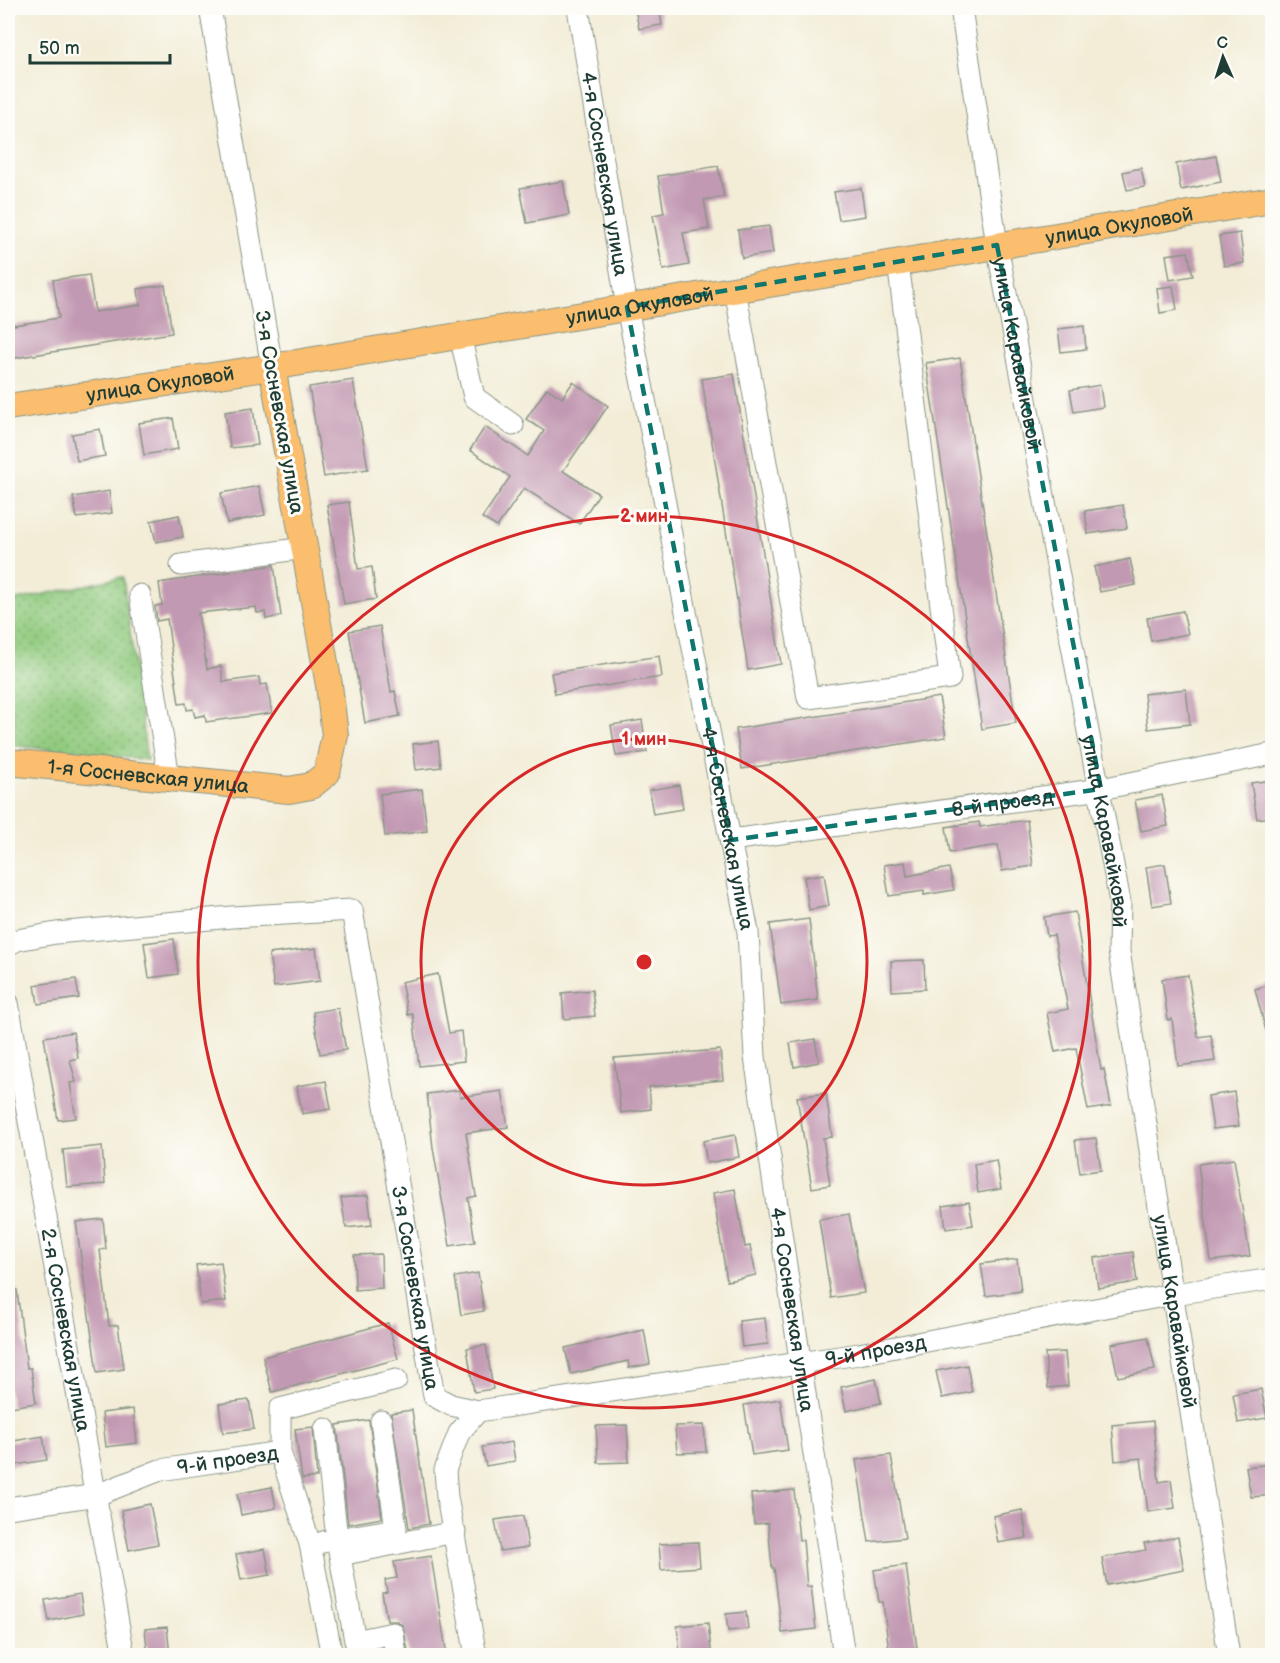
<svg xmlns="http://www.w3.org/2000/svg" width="1280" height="1663" font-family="'Balsamiq Sans',sans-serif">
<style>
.park{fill:url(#park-dots);stroke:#588459;stroke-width:1.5}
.building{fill:#c299b2}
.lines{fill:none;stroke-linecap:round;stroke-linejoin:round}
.minor-casing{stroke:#899586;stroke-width:23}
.major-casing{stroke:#899586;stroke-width:28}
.minor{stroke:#fff;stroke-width:21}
.major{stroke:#fabe6e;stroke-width:26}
.marked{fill:none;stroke:#0f766e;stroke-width:4.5;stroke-dasharray:12 8;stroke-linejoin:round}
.ring{fill:none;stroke:#d62828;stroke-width:3}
.labels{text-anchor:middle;stroke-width:6;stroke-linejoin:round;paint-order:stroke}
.street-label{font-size:20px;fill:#1f3d34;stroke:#fdfcf7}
.centre{fill:#d62828;stroke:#fdfcf7;stroke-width:3}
.ring-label{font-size:18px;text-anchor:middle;font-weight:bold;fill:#d62828;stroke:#fdfcf7;stroke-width:6;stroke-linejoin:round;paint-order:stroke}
</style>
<defs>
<pattern id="park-dots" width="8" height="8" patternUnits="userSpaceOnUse" patternTransform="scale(1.5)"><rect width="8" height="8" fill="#90ca7e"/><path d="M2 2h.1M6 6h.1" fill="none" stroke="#75a568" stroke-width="1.8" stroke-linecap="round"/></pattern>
</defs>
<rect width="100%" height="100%" fill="#fdfcf7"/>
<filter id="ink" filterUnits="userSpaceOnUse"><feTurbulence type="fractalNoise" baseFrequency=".0167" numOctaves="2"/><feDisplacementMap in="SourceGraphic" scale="12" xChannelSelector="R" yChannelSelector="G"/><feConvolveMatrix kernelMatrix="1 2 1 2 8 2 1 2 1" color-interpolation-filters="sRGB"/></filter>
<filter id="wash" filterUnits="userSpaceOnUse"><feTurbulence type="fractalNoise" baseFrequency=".008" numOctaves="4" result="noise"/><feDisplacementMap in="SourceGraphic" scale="24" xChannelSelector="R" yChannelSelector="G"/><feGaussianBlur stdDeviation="1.35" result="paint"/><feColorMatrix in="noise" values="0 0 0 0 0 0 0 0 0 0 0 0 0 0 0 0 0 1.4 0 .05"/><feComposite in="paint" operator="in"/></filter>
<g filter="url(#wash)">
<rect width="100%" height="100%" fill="#f3edd7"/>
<polygon class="park" points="123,577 147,760 8,745 8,602"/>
<g id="blocks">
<g class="building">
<polygon points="635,8 659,8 662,25 639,29"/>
<polygon points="1216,156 1221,182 1181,190 1176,164"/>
<polygon points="718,166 724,197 704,200 709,229 683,233 689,265 663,270 653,215 664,213 658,176"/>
<polygon points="1141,168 1145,187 1127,190 1123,172"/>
<polygon points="563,181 569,215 527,223 520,188"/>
<polygon points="861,188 865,216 839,220 834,192"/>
<polygon points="769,226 773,253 742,258 738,230"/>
<polygon points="1240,233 1244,263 1224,266 1219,236"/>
<polygon points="1188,252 1193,276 1170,280 1166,255"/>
<polygon points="89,275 95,312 140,305 138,289 165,285 172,333 8,359 8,326 59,318 53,280"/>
<polygon points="1173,286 1177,310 1160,313 1157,288"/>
<polygon points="1084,326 1086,349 1061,352 1058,329"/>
<polygon points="960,358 1016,723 982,729 926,363"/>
<polygon points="734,374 781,664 748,670 702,379"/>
<polygon points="353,380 368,469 324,477 309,387"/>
<polygon points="573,382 608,406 563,471 599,494 579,524 524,488 497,527 482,518 510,477 470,450 485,427 528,456 544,431 526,419 547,388 562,398"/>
<polygon points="1100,385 1103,407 1074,412 1070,390"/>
<polygon points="253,408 258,445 230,448 225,412"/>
<polygon points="173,418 178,449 144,455 139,423"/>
<polygon points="100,429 105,456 77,461 72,434"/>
<polygon points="259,486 265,515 227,523 221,493"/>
<polygon points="109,491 112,513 77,518 73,497"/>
<polygon points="349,502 358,569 372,567 376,599 344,604 327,505"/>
<polygon points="1123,505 1127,528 1088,534 1085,511"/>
<polygon points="179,515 183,537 156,542 151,521"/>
<polygon points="1130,559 1136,585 1100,592 1094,567"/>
<polygon points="274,565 281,616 266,619 265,612 257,613 256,607 198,613 207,669 221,666 223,682 259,677 260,685 267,684 272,713 206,722 205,715 195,717 193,709 187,710 186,703 179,704 167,619 157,621 155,606 162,605 159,583"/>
<polygon points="1183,611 1188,634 1151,641 1147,618"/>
<polygon points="380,626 391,692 395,691 400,716 365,723 349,631"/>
<polygon points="659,656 662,677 555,694 551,673"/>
<polygon points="1186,689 1190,724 1148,729 1144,694"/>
<polygon points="939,697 946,737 742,769 736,729"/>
<polygon points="642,720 647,752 616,756 611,725"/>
<polygon points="438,741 441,767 416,770 413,744"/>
<polygon points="1272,780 1272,817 1257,819 1251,783"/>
<polygon points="679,785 683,809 653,814 649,790"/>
<polygon points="422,789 427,831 385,836 380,794"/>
<polygon points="1162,795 1168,826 1141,831 1135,800"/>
<polygon points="1027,820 1033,866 1002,871 998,845 950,853 946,827 979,822 980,827"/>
<polygon points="905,862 907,876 949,868 954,890 924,895 924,891 889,896 884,865"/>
<polygon points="1165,864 1171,903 1152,906 1146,867"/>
<polygon points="824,874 829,906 809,910 804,877"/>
<polygon points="1075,912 1101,1070 1104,1069 1111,1106 1088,1110 1076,1048 1055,1052 1047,1013 1068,1009 1054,935 1047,936 1044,917"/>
<polygon points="809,919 818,1000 781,1005 770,924"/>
<polygon points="174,939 178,974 149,978 144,943"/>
<polygon points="316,948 320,981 274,987 269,954"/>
<polygon points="924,960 925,989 892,991 891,961"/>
<polygon points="438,974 449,1033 461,1031 464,1061 419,1066 413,1014 408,1015 401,982"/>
<polygon points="1188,975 1198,1037 1211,1035 1215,1061 1178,1066 1172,1019 1168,1020 1162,979"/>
<polygon points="76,979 79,998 38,1004 35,985"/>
<polygon points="1272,984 1272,1034 1267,1035 1255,989"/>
<polygon points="592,990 595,1016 564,1019 562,993"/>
<polygon points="338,1008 346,1050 320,1054 313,1012"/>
<polygon points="73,1032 78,1058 70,1060 76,1082 70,1083 76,1118 58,1120 44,1037"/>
<polygon points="815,1039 819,1062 794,1067 790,1043"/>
<polygon points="720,1050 723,1080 649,1087 651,1109 621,1113 614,1058"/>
<polygon points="326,1081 331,1109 302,1114 297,1086"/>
<polygon points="459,1090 460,1097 502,1091 508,1127 466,1133 476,1196 468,1198 475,1242 450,1246 433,1148 427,1094"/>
<polygon points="1234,1092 1239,1126 1213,1129 1208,1096"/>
<polygon points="826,1093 832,1137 823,1138 830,1185 812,1188 797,1097"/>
<polygon points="735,1135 739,1157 707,1163 703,1141"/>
<polygon points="1096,1138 1101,1170 1080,1173 1075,1140"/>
<polygon points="102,1146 105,1184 67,1187 63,1150"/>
<polygon points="1234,1159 1250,1256 1211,1261 1198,1164"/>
<polygon points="996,1160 1001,1189 978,1193 974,1164"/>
<polygon points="735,1189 745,1247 750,1246 756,1275 727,1281 713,1193"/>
<polygon points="368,1195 372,1225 346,1228 341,1198"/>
<polygon points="969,1202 973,1225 946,1229 943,1206"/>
<polygon points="849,1214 864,1293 831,1298 819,1219"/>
<polygon points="103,1219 106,1249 100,1250 109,1326 118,1325 124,1369 97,1373 76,1222"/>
<polygon points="1133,1252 1137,1282 1098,1288 1094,1258"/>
<polygon points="381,1254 382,1288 355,1290 354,1255"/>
<polygon points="1017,1259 1021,1291 986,1296 981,1264"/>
<polygon points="221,1262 226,1301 201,1304 196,1265"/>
<polygon points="478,1273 484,1311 461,1315 455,1277"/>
<polygon points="17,1290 27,1368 31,1368 36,1403 11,1407 8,1384 8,1291"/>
<polygon points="765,1318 768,1344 742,1347 739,1321"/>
<polygon points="388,1323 398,1359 272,1392 263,1357"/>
<polygon points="644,1330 650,1364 629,1368 628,1361 571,1374 565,1348"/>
<polygon points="1148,1337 1155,1370 1118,1377 1111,1344"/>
<polygon points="486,1345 493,1389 474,1392 467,1348"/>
<polygon points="1065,1352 1068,1386 1048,1388 1045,1353"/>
<polygon points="967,1365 972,1392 942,1398 936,1371"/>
<polygon points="876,1379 881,1403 846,1411 841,1387"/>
<polygon points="1261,1389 1267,1418 1238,1423 1233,1394"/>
<polygon points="780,1399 788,1450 752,1455 744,1405"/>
<polygon points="249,1400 254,1429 223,1433 219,1404"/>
<polygon points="133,1409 137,1443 106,1447 102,1413"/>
<polygon points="412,1410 429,1524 409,1528 391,1413"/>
<polygon points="369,1420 382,1518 348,1524 337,1425"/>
<polygon points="1153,1421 1159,1482 1171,1480 1175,1508 1148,1512 1141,1458 1115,1461 1112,1425"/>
<polygon points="627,1425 629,1462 598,1463 596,1426"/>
<polygon points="704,1425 706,1452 677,1453 675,1426"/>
<polygon points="313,1427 317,1477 302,1479 295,1429"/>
<polygon points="43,1436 47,1460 9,1466 8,1442"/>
<polygon points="512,1442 515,1461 486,1466 482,1447"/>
<polygon points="891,1455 905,1538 869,1542 856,1460"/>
<polygon points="1272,1464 1272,1495 1251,1497 1246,1467"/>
<polygon points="272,1487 276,1508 241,1515 237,1494"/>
<polygon points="794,1490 799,1540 803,1540 807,1587 811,1586 816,1629 782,1633 774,1568 772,1568 768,1523 754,1524 751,1494"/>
<polygon points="150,1504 158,1544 129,1550 121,1510"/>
<polygon points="1022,1510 1027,1538 998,1543 993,1516"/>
<polygon points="523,1516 528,1547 500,1551 495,1520"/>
<polygon points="1178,1537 1184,1570 1107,1585 1102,1558 1146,1550 1144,1543"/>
<polygon points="698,1542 700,1567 661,1570 659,1544"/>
<polygon points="265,1549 270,1575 241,1580 236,1554"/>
<polygon points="431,1556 447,1656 409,1656 403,1626 397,1621 387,1621 382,1593 387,1592 385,1580 397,1578 394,1562"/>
<polygon points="906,1565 917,1648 889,1651 883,1602 879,1602 874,1570"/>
<polygon points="80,1594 83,1614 49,1621 45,1600"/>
<polygon points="746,1612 748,1629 728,1631 726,1614"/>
<polygon points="708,1623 711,1651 680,1654 677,1626"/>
<polygon points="167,1627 170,1656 148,1656 145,1629"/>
</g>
</g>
</g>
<g filter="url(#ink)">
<use href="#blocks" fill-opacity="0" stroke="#899586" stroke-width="1.5"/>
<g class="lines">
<g class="minor-casing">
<g id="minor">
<polyline points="210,8 272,367"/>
<path id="s1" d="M578 8 627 307 748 932 755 1057 844 1656"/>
<path id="s2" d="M961 8 997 245 1120 902 1119 951 1229 1656"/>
<polyline points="735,289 808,698 950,678 898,262"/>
<polyline points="460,335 474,397 513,425"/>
<polyline points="181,565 305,548"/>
<polyline points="140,595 169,778"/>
<path id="s3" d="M731 840 1101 789 1272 754"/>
<path id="s4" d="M8 945 17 940 56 933 232 917 352 910 434 1396 451 1405 478 1411 459 1433 445 1470 447 1497 476 1656"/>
<path id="s5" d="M8 1003 124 1656"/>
<path id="s6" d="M478 1411 859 1354 1174 1294 1272 1279"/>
<polyline points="381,1421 396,1529 337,1539 355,1641 393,1633 396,1656"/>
<path id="s7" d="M8 1508 97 1495 160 1470 280 1452"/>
<polyline points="323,1542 337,1539 325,1429"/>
<polyline points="340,1555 455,1532"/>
<polyline points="332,1656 310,1544 280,1452 280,1409 396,1380"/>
</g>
</g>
<g class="major-casing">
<g id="major">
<path id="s8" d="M8 407 272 367 1272 200"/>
<path id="s9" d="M8 762 289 790 311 786 327 773 335 735 329 685 272 367"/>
</g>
</g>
<use href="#minor" class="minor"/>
<use href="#major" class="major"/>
</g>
</g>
<path class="marked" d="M997 245 1101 789 731 840 627 307Z"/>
<g class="ring">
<circle cx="644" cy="962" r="223"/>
<circle cx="644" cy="962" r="446"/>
</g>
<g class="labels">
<g class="street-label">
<text dy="7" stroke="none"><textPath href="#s1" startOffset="168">4-я Сосневская улица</textPath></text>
<text dy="7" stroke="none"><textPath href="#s8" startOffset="1126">улица Окуловой</textPath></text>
<text dy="7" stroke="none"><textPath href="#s8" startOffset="640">улица Окуловой</textPath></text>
<text dy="7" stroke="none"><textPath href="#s2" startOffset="350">улица Каравайковой</textPath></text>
<text dy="7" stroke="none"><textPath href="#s8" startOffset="154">улица Окуловой</textPath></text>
<text transform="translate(280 412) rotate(80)" y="7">3-я Сосневская улица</text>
<text dy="7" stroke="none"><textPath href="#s9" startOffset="141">1-я Сосневская улица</textPath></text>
<text dy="7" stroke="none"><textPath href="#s3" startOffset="274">8-й проезд</textPath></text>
<text dy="7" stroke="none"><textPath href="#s1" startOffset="834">4-я Сосневская улица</textPath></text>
<text dy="7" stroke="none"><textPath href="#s2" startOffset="836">улица Каравайковой</textPath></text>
<text dy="7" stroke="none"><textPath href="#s4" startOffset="730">3-я Сосневская улица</textPath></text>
<text dy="7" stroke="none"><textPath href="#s1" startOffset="1320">4-я Сосневская улица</textPath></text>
<text dy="7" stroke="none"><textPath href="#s2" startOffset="1322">улица Каравайковой</textPath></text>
<text dy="7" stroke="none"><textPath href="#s5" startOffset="332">2-я Сосневская улица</textPath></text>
<text dy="7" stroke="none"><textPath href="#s6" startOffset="402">9-й проезд</textPath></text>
<text dy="7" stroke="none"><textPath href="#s7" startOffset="226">9-й проезд</textPath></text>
</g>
</g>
<circle cx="644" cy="962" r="9" class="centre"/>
<g class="ring-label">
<text x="644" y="522">2 мин</text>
<text x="644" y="745">1 мин</text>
</g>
<rect width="1280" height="1663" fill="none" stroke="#fdfcf7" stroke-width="30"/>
<g transform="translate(1223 57) rotate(357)" stroke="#fdfcf7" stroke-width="4.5" paint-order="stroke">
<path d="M0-4.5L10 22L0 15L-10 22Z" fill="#1f3d34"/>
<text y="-9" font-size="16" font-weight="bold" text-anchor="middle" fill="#1f3d34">С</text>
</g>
<path d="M30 54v9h140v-9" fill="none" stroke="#1f3d34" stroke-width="3"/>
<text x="39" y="54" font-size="18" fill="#1f3d34" stroke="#fdfcf7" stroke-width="4.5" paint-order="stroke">50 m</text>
</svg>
